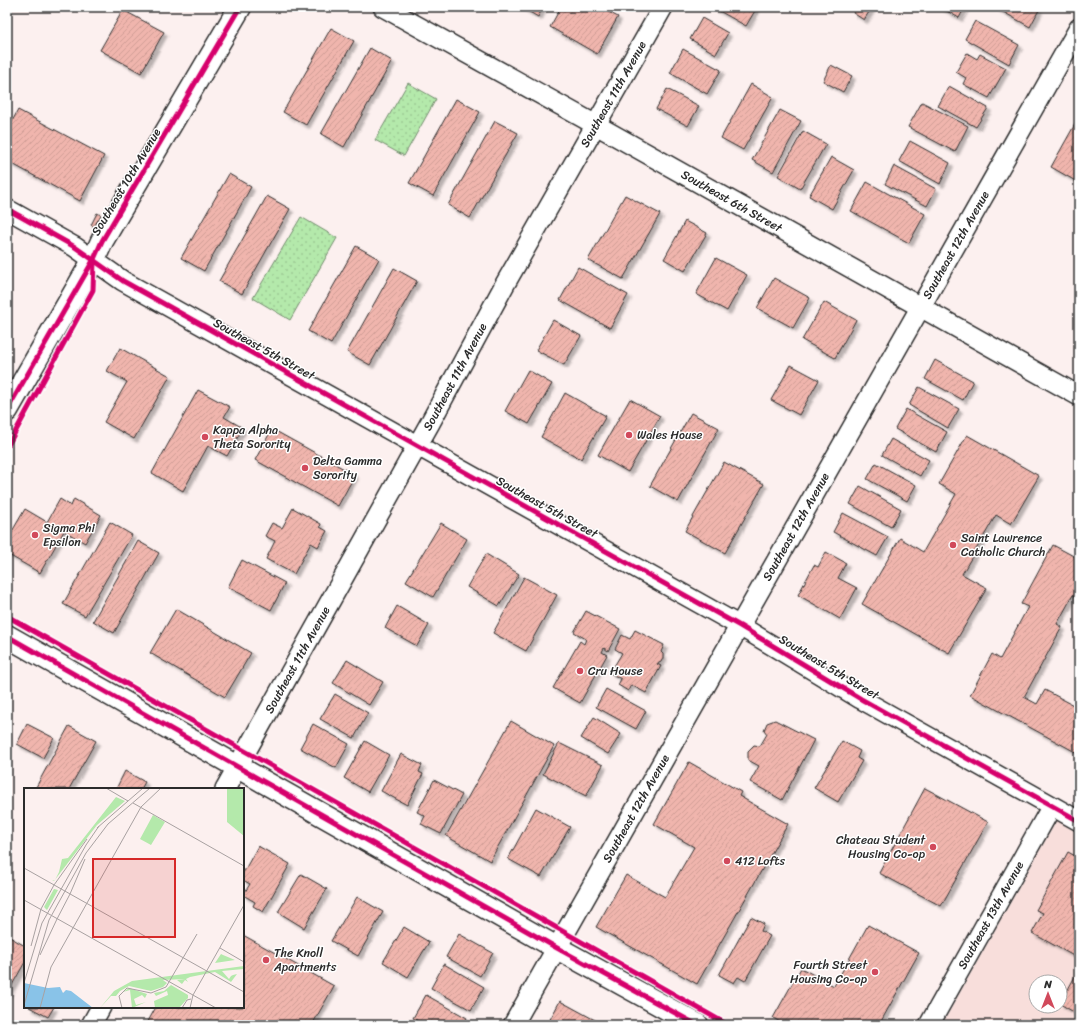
<svg xmlns="http://www.w3.org/2000/svg" width="1086" height="1032" font-family="Sriracha,sans-serif">
<style>
.built{fill:#f8dedb;fill-rule:evenodd}
.grass{fill:url(#grass-dots);stroke:#708a6b}
.building{fill:url(#building-hatch);stroke:#2b2b2b;filter:url(#shadow)}
.lines{fill:none;stroke-linecap:round;stroke-linejoin:round}
.minor-casing{stroke:#2b2b2b;stroke-width:22}
.tertiary-casing{stroke:#2b2b2b;stroke-width:25}
.secondary-casing{stroke:#2b2b2b;stroke-width:25}
.minor{stroke:#fff;stroke-width:19}
.tertiary{stroke:#fff;stroke-width:22}
.secondary{stroke:#fff;stroke-width:22}
.cycleway-casing{stroke:#fff;stroke-width:8}
.cycleway{stroke:#d6006c;stroke-width:5}
.poi-dot{fill:#d1495b;stroke:#fff;stroke-width:1.5}
.labels{text-anchor:middle;stroke-width:3;stroke-linejoin:round;paint-order:stroke}
.street-label{font-size:12px;fill:#2b2b2b;stroke:#fff}
.poi-label{font-size:12px;fill:#2b2b2b;stroke:#fff;text-anchor:start}
.inset-road{fill:none;stroke:#a8a1a1;stroke-width:1}
.view{fill:#d62828;fill-opacity:0.15;stroke:#d62828;stroke-width:2}
.inset-edge{fill:none;stroke:#2b2b2b;stroke-width:2}
</style>
<defs>
<pattern id="grass-dots" width="8" height="8" patternUnits="userSpaceOnUse"><rect width="8" height="8" fill="#b4e9ab"/><path d="M2 2h.1M6 6h.1" fill="none" stroke="#9bc893" stroke-width="1.8" stroke-linecap="round"/></pattern>
<pattern id="building-hatch" width="6" height="6" patternUnits="userSpaceOnUse"><rect width="6" height="6" fill="#f0b5ad"/><path d="M-1 1l2-2M0 6l6-6M5 7l2-2" fill="none" stroke="#ce9c95"/></pattern>
<filter id="shadow"><feDropShadow dx="3.5" dy="3.5" stdDeviation="1" flood-color="#0004"/></filter>
</defs>
<rect width="100%" height="100%" fill="#fcf0ef"/>
<filter id="ink" filterUnits="userSpaceOnUse"><feTurbulence type="fractalNoise" baseFrequency=".025" numOctaves="2"/><feDisplacementMap in="SourceGraphic" scale="8" xChannelSelector="R" yChannelSelector="G"/><feConvolveMatrix kernelMatrix="1 2 1 2 8 2 1 2 1" color-interpolation-filters="sRGB"/></filter>
<g filter="url(#ink)">
<path class="built" d="M1057 820 1079 834V1025H942ZM1036 982H1060V1006H1036Z"/>
<g class="grass">
<polygon points="408,83 436,99 404,156 375,140"/>
<polygon points="301,217 337,238 290,320 253,298"/>
</g>
<g class="building">
<polygon points="521,7 543,7 538,17"/>
<polygon points="561,7 599,7 618,17 597,54 550,27"/>
<polygon points="712,7 753,7 756,9 746,26"/>
<polygon points="856,7 872,7 864,20 853,13"/>
<polygon points="940,7 965,7 959,18"/>
<polygon points="997,7 1033,7 1039,10 1030,27 996,8"/>
<polygon points="123,10 164,32 141,73 100,50"/>
<polygon points="702,18 728,33 716,54 690,39"/>
<polygon points="975,21 1019,45 1009,64 965,39"/>
<polygon points="331,28 354,41 306,125 283,112"/>
<polygon points="370,48 392,61 344,147 321,134"/>
<polygon points="683,49 721,70 707,94 670,73"/>
<polygon points="967,53 977,59 980,54 1006,68 989,98 963,84 966,78 956,72"/>
<polygon points="831,65 852,76 843,92 823,81"/>
<polygon points="751,84 773,97 743,150 721,138"/>
<polygon points="949,86 988,108 976,127 938,106"/>
<polygon points="667,89 699,106 688,126 656,109"/>
<polygon points="456,99 480,112 433,196 409,183"/>
<polygon points="922,102 968,126 955,152 908,127"/>
<polygon points="18,110 104,156 80,201 7,161 7,131"/>
<polygon points="780,110 801,121 773,172 752,160"/>
<polygon points="1079,117 1079,183 1051,167"/>
<polygon points="495,121 518,133 470,218 448,205"/>
<polygon points="803,131 826,144 800,189 778,176"/>
<polygon points="910,141 950,163 940,184 899,161"/>
<polygon points="831,157 854,170 832,209 809,196"/>
<polygon points="894,166 936,189 927,206 885,184"/>
<polygon points="229,174 251,187 204,271 181,258"/>
<polygon points="867,182 925,214 909,243 851,211"/>
<polygon points="625,195 660,214 623,279 588,260"/>
<polygon points="267,196 290,209 242,294 219,281"/>
<polygon points="97,213 101,215 94,227 91,225"/>
<polygon points="685,221 707,233 685,271 664,259"/>
<polygon points="356,246 379,259 331,344 308,331"/>
<polygon points="716,258 747,275 727,311 696,294"/>
<polygon points="578,267 628,295 610,328 560,300"/>
<polygon points="394,268 417,281 370,365 347,352"/>
<polygon points="774,278 810,298 793,328 757,308"/>
<polygon points="824,302 856,320 835,358 802,340"/>
<polygon points="553,320 581,336 564,365 536,350"/>
<polygon points="120,348 170,376 134,439 104,422 127,382 107,371"/>
<polygon points="935,360 973,381 963,400 925,379"/>
<polygon points="791,365 819,380 799,415 771,400"/>
<polygon points="528,370 552,384 529,424 505,411"/>
<polygon points="919,387 959,409 948,428 909,405"/>
<polygon points="198,390 230,407 224,417 243,428 227,456 208,446 183,491 152,473"/>
<polygon points="565,393 606,416 581,459 541,437"/>
<polygon points="630,399 660,416 628,472 598,455"/>
<polygon points="906,409 947,432 936,452 895,429"/>
<polygon points="691,413 719,428 678,502 650,486"/>
<polygon points="272,429 355,475 338,506 255,460"/>
<polygon points="967,435 1039,476 1011,524 996,515 962,574 987,588 949,653 862,604 900,538 923,552 956,494 939,484"/>
<polygon points="891,439 929,460 920,476 882,455"/>
<polygon points="724,462 764,484 725,553 685,531"/>
<polygon points="876,463 916,485 907,501 867,479"/>
<polygon points="860,486 901,509 891,527 850,504"/>
<polygon points="60,499 71,506 74,499 101,515 85,543 64,531 40,573 7,554 7,540 25,509 47,522"/>
<polygon points="293,508 321,524 320,527 327,531 318,547 311,543 294,574 266,559 275,541 265,536 272,523 282,528"/>
<polygon points="843,513 888,537 877,556 833,532"/>
<polygon points="110,522 132,535 85,616 63,604"/>
<polygon points="441,523 467,539 433,597 406,581"/>
<polygon points="138,541 159,553 114,633 93,621"/>
<polygon points="1053,545 1079,559 1079,598 1073,595 1057,624 1062,627 1024,697 1037,704 1045,690 1079,708 1079,754 970,695 992,654 1000,659 1028,607 1021,604"/>
<polygon points="826,552 846,563 838,578 857,588 840,619 798,595 814,565 818,567"/>
<polygon points="486,554 519,574 499,606 467,587"/>
<polygon points="242,560 285,583 271,610 228,587"/>
<polygon points="524,577 557,595 526,651 493,633"/>
<polygon points="397,606 429,625 417,646 385,628"/>
<polygon points="176,609 251,653 225,697 150,653"/>
<polygon points="586,611 620,629 608,651 604,648 602,652 607,655 580,703 553,688 580,641 584,644 586,639 574,632"/>
<polygon points="635,630 664,645 661,652 663,654 663,658 661,662 657,664 661,666 646,693 631,685 628,691 618,685 621,679 610,673 622,653 615,649 622,635 630,639"/>
<polygon points="347,660 383,682 369,705 333,683"/>
<polygon points="606,689 646,711 636,729 596,707"/>
<polygon points="335,694 368,713 354,738 320,719"/>
<polygon points="594,717 621,734 608,754 581,738"/>
<polygon points="775,720 814,740 782,800 750,782 759,766 748,760 748,751 754,745 760,746 767,734 764,730 767,723"/>
<polygon points="511,721 554,746 490,861 446,836"/>
<polygon points="27,724 54,738 43,758 17,744"/>
<polygon points="313,724 349,744 336,768 300,748"/>
<polygon points="69,726 96,741 69,789 35,789"/>
<polygon points="365,741 389,755 368,792 344,778"/>
<polygon points="842,741 860,751 857,758 862,761 838,802 814,788"/>
<polygon points="559,743 603,765 586,796 543,774"/>
<polygon points="401,754 422,765 419,772 423,774 407,805 381,791"/>
<polygon points="689,762 741,792 739,796 788,824 697,984 596,927 626,875 665,897 694,847 654,824"/>
<polygon points="125,771 145,782 141,789 116,789"/>
<polygon points="434,780 462,795 441,834 421,824 425,816 417,812"/>
<polygon points="925,788 988,822 941,906 879,873"/>
<polygon points="536,808 570,827 541,877 508,859"/>
<polygon points="258,846 290,864 263,912 253,906 255,902 243,895 250,884 243,880 243,873"/>
<polygon points="1068,852 1079,858 1079,959 1032,933 1043,913 1036,910"/>
<polygon points="301,874 327,889 304,928 278,912"/>
<polygon points="357,897 383,912 358,956 331,941"/>
<polygon points="751,917 764,924 761,931 770,936 745,981 738,977 734,983 719,975"/>
<polygon points="868,925 919,953 879,1025 786,1025 773,1018 801,968 834,986"/>
<polygon points="404,927 429,942 408,977 383,962"/>
<polygon points="459,934 493,953 480,976 446,957"/>
<polygon points="243,935 334,986 312,1025 146,1025 156,1007 243,1007"/>
<polygon points="8,936 25,946 25,962 7,994"/>
<polygon points="444,964 484,987 471,1010 431,988"/>
<polygon points="1079,969 1079,1015 1060,1004"/>
<polygon points="426,995 467,1018 463,1025 426,1025 413,1018"/>
<polygon points="560,1001 604,1025 547,1025"/>
<polygon points="29,1007 54,1007 48,1017"/>
</g>
<g class="lines">
<g class="minor-casing">
<g id="minor">
<path id="s1" d="M383 7 596 125 1079 396"/>
<polyline points="7,209 75,247 123,281 740,626 861,699 1079,821"/>
<path id="s2" d="M225 789 430 423 505 284 663 7"/>
<polyline points="91,1025 101,1007"/>
<path id="s3" d="M513 1025 1079 28"/>
<path id="s4" d="M929 1025 1052 806"/>
</g>
</g>
<g class="tertiary-casing">
<polyline id="tertiary" points="7,410 94,259 102,241 240,7"/>
</g>
<g class="secondary-casing">
<polyline id="secondary" points="7,636 557,948 697,1025"/>
</g>
<use href="#minor" class="minor"/>
<use href="#tertiary" class="tertiary"/>
<use href="#secondary" class="secondary"/>
<g class="cycleway-casing">
<g id="cycleway">
<polyline points="7,209 75,247 123,281 740,626 861,699 1079,821"/>
<polyline points="7,410 94,259 102,241 240,7"/>
<polyline points="7,447 93,290 94,261"/>
<polyline points="7,616 728,1025"/>
<polyline points="7,636 557,948 697,1025"/>
</g>
</g>
<use href="#cycleway" class="cycleway"/>
</g>
</g>
<g class="poi-dot">
<circle cx="629" cy="435" r="4"/>
<circle cx="205" cy="437" r="4"/>
<circle cx="305" cy="468" r="4"/>
<circle cx="35" cy="535" r="4"/>
<circle cx="953" cy="545" r="4"/>
<circle cx="580" cy="671" r="4"/>
<circle cx="933" cy="847" r="4"/>
<circle cx="727" cy="861" r="4"/>
<circle cx="266" cy="960" r="4"/>
<circle cx="875" cy="972" r="4"/>
</g>
<g class="labels">
<g class="street-label">
<text dy="4" stroke="none"><textPath href="#s2" startOffset="796">Southeast 11th Avenue</textPath></text>
<text transform="translate(126 182) rotate(-59)" y="4">Southeast 10th Avenue</text>
<text dy="4" stroke="none"><textPath href="#s1" startOffset="399">Southeast 6th Street</textPath></text>
<text dy="4" stroke="none"><textPath href="#s3" startOffset="897">Southeast 12th Avenue</textPath></text>
<text transform="translate(264 349) rotate(29)" y="4">Southeast 5th Street</text>
<text dy="4" stroke="none"><textPath href="#s2" startOffset="472">Southeast 11th Avenue</textPath></text>
<text transform="translate(547 507) rotate(29)" y="4">Southeast 5th Street</text>
<text dy="4" stroke="none"><textPath href="#s3" startOffset="573">Southeast 12th Avenue</textPath></text>
<text dy="4" stroke="none"><textPath href="#s2" startOffset="148">Southeast 11th Avenue</textPath></text>
<text transform="translate(829 667) rotate(31)" y="4">Southeast 5th Street</text>
<text dy="4" stroke="none"><textPath href="#s3" startOffset="249">Southeast 12th Avenue</textPath></text>
<text dy="4" stroke="none"><textPath href="#s4" startOffset="126">Southeast 13th Avenue</textPath></text>
</g>
<g class="poi-label">
<text x="213" y="434">Kappa Alpha<tspan x="213" dy="14">Theta Sorority</tspan></text>
<text x="637" y="439">Wales House</text>
<text x="313" y="465">Delta Gamma<tspan x="313" dy="14">Sorority</tspan></text>
<text x="43" y="532">Sigma Phi<tspan x="43" dy="14">Epsilon</tspan></text>
<text x="961" y="542">Saint Lawrence<tspan x="961" dy="14">Catholic Church</tspan></text>
<text x="588" y="675">Cru House</text>
<text x="925" y="844" text-anchor="end">Chateau Student<tspan x="925" dy="14">Housing Co-op</tspan></text>
<text x="735" y="865">412 Lofts</text>
<text x="274" y="957">The Knoll<tspan x="274" dy="14">Apartments</tspan></text>
<text x="867" y="969" text-anchor="end">Fourth Street<tspan x="867" dy="14">Housing Co-op</tspan></text>
</g>
</g>
<g transform="translate(24 788)">
<rect width="220" height="220" fill="#fcf0ef"/>
<path d="M203 0H220V48L203 34ZM92 9 101 13 73 37 30 93H28L31 92 35 84 38 71 44 70ZM129 27 141 34 127 57 116 51ZM30 101 34 102 23 122 20 119ZM197 166 199 167 211 172 191 175ZM220 178V181L198 183 205 191 207 188 209 187 213 186 207 194 191 184 166 189 162 191 164 194 161 192 158 196 153 192 161 191 139 192 143 195 139 199 127 203 105 198 96 203 92 208H87L76 220 90 203 108 193ZM147 197 164 207V210L155 220H131L130 213 144 207 143 203 132 208 130 205 140 203ZM105 200 123 206 121 210 118 207 110 211 112 217 122 214 108 220 106 202 99 204Z" fill="#b4e9ab"/>
<path d="M205 0H220V15H205ZM211 27 214 31V37L220 33V45L205 34Z" fill="#b4e9ab"/>
<path d="M0 195 24 200 36 199 39 205 42 202 47 203 69 220H0Z" fill="#89c3e8"/>
<path class="inset-road" d="M82 0 104 13M109 15 220 78M73 40 119 0M0 80 220 204M30 97 63 51M46 106 61 71M0 112 192 220M17 121 30 97M33 131 46 106M7 158 17 121M196 160 220 174M16 167 33 131M0 195 18 135 62 57 75 38M0 217 25 132 62 65 84 36 126 0M16 220 27 179 117 19 137 0M98 220 95 208 103 200 127 205 142 199 173 146M158 220 163 212 167 211M166 220 169 207 220 117"/>
<path class="view" d="M69 71H151V149H69Z"/>
<rect width="220" height="220" class="inset-edge"/>
</g>
<rect width="1086" height="1032" fill="none" stroke="#fff" stroke-width="24"/>
<rect x="12" y="12" width="1062" height="1008" fill="none" stroke="#2b2b2b" stroke-width="1.5" filter="url(#ink)"/>
<g transform="translate(1048 994)"><circle r="19" fill="#ffffff" stroke="#aaaaaa"/>
<path d="M0-3L7 15L0 10L-7 15Z" fill="#d1495b"/>
<text y="-6" font-size="11" font-weight="bold" text-anchor="middle" fill="#2b2b2b">N</text>
</g>
</svg>
